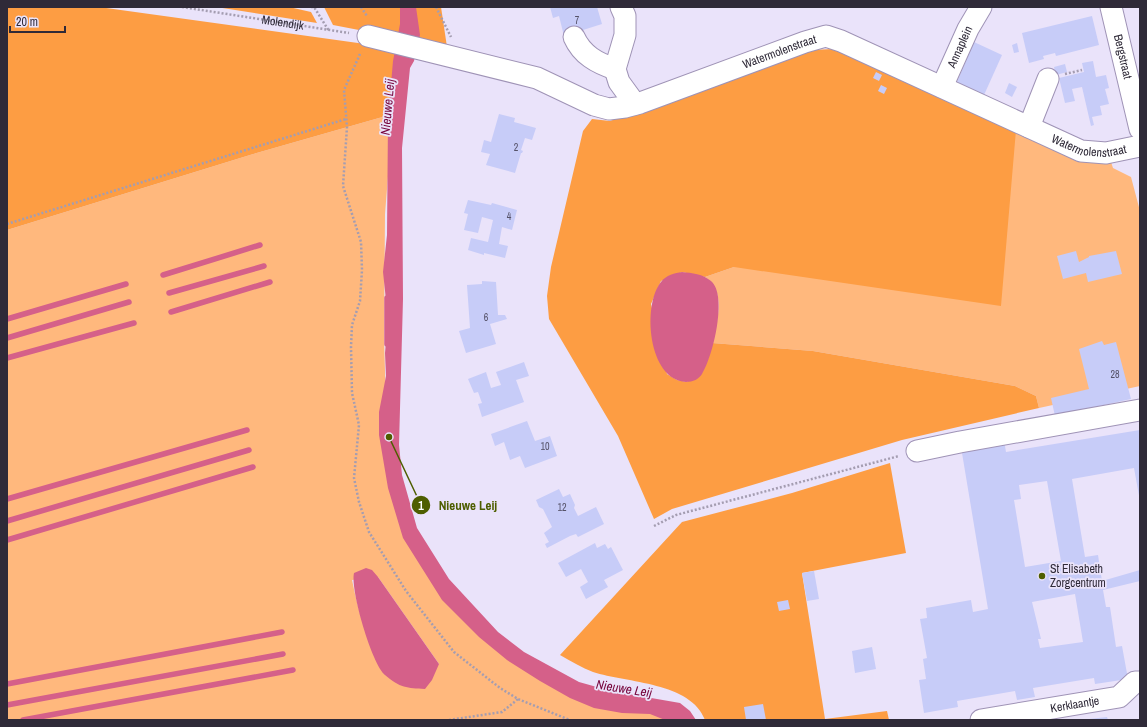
<svg xmlns="http://www.w3.org/2000/svg" width="1147" height="727" font-family="'Archivo Narrow',sans-serif">
<style>
.green{fill:#ffb87d;fill-rule:evenodd}
.forest{fill:#fd9d43}
.water{fill:#d56089}
.lines{fill:none;stroke-linecap:round;stroke-linejoin:round}
.stream{stroke:#d56089;stroke-width:5.5}
.building{fill:#c7ccf8;fill-rule:evenodd}
.minor-casing{stroke:#9f93b6;stroke-width:23}
.path{stroke:#a49db1;stroke-width:2.5;stroke-dasharray:2 2;stroke-linecap:butt}
.minor{stroke:#fff;stroke-width:21}
.poi-dot{fill:#4e5e00;stroke:#eae3fa;stroke-width:1.5}
.labels{text-anchor:middle;stroke-width:3.5;stroke-linejoin:round;paint-order:stroke}
.number-label{font-size:10px;fill:#555268}
.street-label{font-size:12px;fill:#2f2a38;stroke:#eae3fa}
.poi-label{font-size:12px;fill:#2f2a38;stroke:#eae3fa;text-anchor:start}
.water-label{font-size:13px;font-style:italic;fill:#76033b;stroke:#eae3fa}
.leader{fill:none;stroke:#4e5e00;stroke-width:1.5}
.callout-dot{fill:#4e5e00;stroke:#eae3fa;stroke-width:1.5}
.mark-label{font-size:12px;text-anchor:middle;font-weight:bold;fill:#fff}
.callout-label{font-size:13px;text-anchor:middle;font-weight:bold;fill:#4e5e00;stroke:#eae3fa;stroke-width:3.5;stroke-linejoin:round;paint-order:stroke}
</style>
<rect width="100%" height="100%" fill="#eae3fa"/>
<g class="green">
<path d="M393 114 385 214 384 338 387 437 429 571 550 680 675 720H7V230L250 155ZM378 577 439 664 384 674C368 642 359 615 352 580Z"/>
<path d="M1016 130 1111 162 1113 168 1131 177 1140 211V386L1039 408 1036 396 1015 386 813 351 712 343C717 322 727 291 705 277L734 267Z"/>
</g>
<g class="forest">
<polygon points="7,7 99,7 401,49 393,114 250,155 7,230"/>
<polygon points="216,7 289,7 311,12 317,23"/>
<polygon points="324,7 441,7 447,47 333,25"/>
<polygon points="833,49 1016,130 1001,306 734,267 705,277 682,272 661,281 651,304 667,374 677,380 687,382 708,359 712,343 813,351 1015,386 1036,396 1039,408 902,440 672,509 654,519 618,436 549,319 547,296 551,267 583,131 592,119 610,121 812,50"/>
<path d="M890 463 906 553 802 573 825 719 887 711 889 720H705C691 682 627 683 593 672 582 668 571 661 560 655L682 522 792 493Z"/>
</g>
<g class="water">
<polygon points="400,7 416,7 420,35 414,61 410,68 402,148 403,299 399,445 402,475 417,528 449,579 498,632 524,652 579,682 611,691 680,703 690,711 696,720 665,720 650,714 622,713 594,708 570,698 540,681 507,660 479,637 442,600 403,538 388,488 379,435 379,412 386,376 385,353 388,319 383,272 387,235 388,119 393,61 400,24"/>
<path d="M682 272C692 273 703 274 711 281 728 295 713 357 702 374 699 379 693 382 686 382 648 380 642 305 661 282 666 275 675 273 682 272Z"/>
<path d="M366 568 372 570 378 577 439 664 432 680 425 689C407 688 400 688 385 675 372 664 350 590 354 573Z"/>
</g>
<g class="lines">
<g class="stream">
<polyline points="163,275 260,245"/>
<polyline points="169,293 264,266"/>
<polyline points="387,298 387,344"/>
<polyline points="171,312 270,282"/>
<polyline points="7,319 126,284"/>
<polyline points="7,338 129,302"/>
<polyline points="7,358 134,323"/>
<polyline points="7,499 247,430"/>
<polyline points="7,521 249,450"/>
<polyline points="7,540 253,467"/>
<polyline points="7,684 282,632"/>
<polyline points="7,705 283,654"/>
<polyline points="23,720 293,670"/>
</g>
</g>
<g class="building">
<polygon points="550,7 597,7 602,24 564,36 559,16 553,18"/>
<polygon points="1092,16 1099,45 1056,56 1055,53 1043,56 1044,59 1029,63 1022,33"/>
<polygon points="974,42 1002,55 984,95 957,82"/>
<polygon points="1017,43 1019,52 1014,53 1012,45"/>
<polygon points="1093,61 1096,77 1106,75 1109,88 1105,89 1109,104 1100,106 1102,115 1092,117 1094,125 1091,126 1082,87 1072,89 1075,101 1065,103 1059,78 1084,72 1082,63"/>
<polygon points="1065,64 1067,72 1056,75 1054,67"/>
<polygon points="876,72 882,75 879,81 873,78"/>
<polygon points="1009,83 1017,87 1012,97 1005,93"/>
<polygon points="881,85 887,88 884,94 878,91"/>
<polygon points="499,114 515,118 514,122 536,128 532,140 525,138 521,150 523,151 522,153 521,153 515,173 486,165 490,154 481,152 484,140 491,142"/>
<polygon points="468,200 491,205 492,203 517,210 512,230 502,227 499,244 508,246 505,258 484,253 484,255 468,250 471,238 488,242 493,220 482,217 478,233 464,230 468,214 464,213"/>
<polygon points="1076,251 1079,262 1089,257 1089,256 1116,251 1122,274 1088,282 1086,273 1063,279 1057,256"/>
<polygon points="482,281 496,282 498,315 505,315 507,319 490,324 496,344 466,353 459,331 470,328 467,285 482,284"/>
<polygon points="1102,341 1104,345 1116,342 1131,399 1055,416 1051,398 1089,389 1079,349"/>
<polygon points="524,362 529,376 516,380 524,402 482,417 478,404 482,403 478,392 474,393 468,379 486,372 491,388 501,385 496,372"/>
<polygon points="527,421 535,441 550,436 557,456 525,468 520,456 510,460 504,442 495,446 491,434"/>
<path d="M1140 430V501L1134 468 1072 479 1085 557 1098 555 1102 581 1140 570V581L1103 590 1106 607H1110L1116 647 1122 646 1128 679 1095 684 1094 678 1033 688 1035 697 1017 700 1015 691 957 701 958 707 924 713 919 680 926 679 923 659 927 658 920 619 927 618 926 608 971 600 973 612 988 609 961 447 1004 440 1006 452ZM1047 481 1061 561 1025 567 1014 500 1021 499 1019 485ZM1075 594 1083 642 1040 648 1038 639H1041L1032 602Z"/>
<polygon points="559,489 563,497 570,494 575,505 574,508 578,516 596,507 604,524 578,537 576,534 570,536 547,548 545,544 549,542 544,533 552,527 543,509 539,507 536,500"/>
<polygon points="595,543 597,548 605,544 608,549 611,547 623,570 604,580 608,587 586,599 580,587 588,582 581,569 566,577 558,563"/>
<polygon points="814,571 819,599 807,601 802,573"/>
<polygon points="788,600 790,609 779,611 777,602"/>
<polygon points="872,647 876,669 855,673 852,651"/>
<polygon points="763,704 766,720 746,720 744,707"/>
<polygon points="1107,717 1108,720 1089,720 1089,719"/>
</g>
<g class="lines">
<g class="minor-casing">
<g id="minor">
<polyline points="621,7 625,16 625,35 615,69 619,82 635,104"/>
<path id="s2" d="M1111 7 1140 129"/>
<path id="s3" d="M368 36 537 78 594 105 609 109 625 107 640 103 805 42 826 36 841 41 1081 151 1106 153 1140 146"/>
<path d="M574 37C582 55 597 63 615 69"/>
<path id="s4" d="M942 87 968 29 981 7"/>
<polyline points="1029,127 1048,79"/>
<polyline points="917,451 960,442 1140,410"/>
<path id="s5" d="M981 720 1119 697 1135 682H1140"/>
</g>
</g>
<g class="path">
<path id="s1" d="M182 7 349 33"/>
<polyline points="311,7 314,7 329,31"/>
<polyline points="361,7 367,16"/>
<polyline points="436,7 451,37"/>
<polyline points="360,54 344,90 347,127 343,186 361,242 362,270 360,301 352,325 351,347 352,393 359,425 354,478 359,502 369,532 406,591 454,652 500,688 518,699 570,720"/>
<polyline points="1065,74 1082,70"/>
<polyline points="7,224 346,119"/>
<polyline points="654,526 676,515 899,456"/>
<polyline points="449,720 502,712 518,699"/>
</g>
<use href="#minor" class="minor"/>
</g>
<circle class="poi-dot" cx="1042" cy="576" r="4"/>
<g class="labels">
<g class="number-label">
<text x="577" y="24">7</text>
<text x="516" y="151">2</text>
<text x="509" y="220">4</text>
<text x="486" y="321">6</text>
<text x="1115" y="378">28</text>
<text x="545" y="450">10</text>
<text x="562" y="511">12</text>
</g>
<g class="street-label">
<text dy="4" stroke="none"><textPath href="#s1" startOffset="102">Molendijk</textPath></text>
<text dy="4" stroke="none"><textPath href="#s4" startOffset="44">Annaplein</textPath></text>
<text dy="4" stroke="none"><textPath href="#s3" startOffset="433">Watermolenstraat</textPath></text>
<text dy="4" stroke="none"><textPath href="#s2" startOffset="51">Bergstraat</textPath></text>
<text dy="4" stroke="none"><textPath href="#s3" startOffset="769">Watermolenstraat</textPath></text>
<text dy="4" stroke="none"><textPath href="#s5" startOffset="95">Kerklaantje</textPath></text>
</g>
<g class="poi-label">
<text x="1050" y="573">St Elisabeth<tspan x="1050" dy="14">Zorgcentrum</tspan></text>
</g>
<g class="water-label">
<text transform="translate(387 107) rotate(-85)" y="5">Nieuwe Leij</text>
<text transform="translate(624 688) rotate(9)" y="5">Nieuwe Leij</text>
</g>
</g>
<path class="leader" d="M389 437L421 505"/>
<g class="callout-dot">
<circle cx="389" cy="437" r="4"/>
<circle cx="421" cy="505" r="10"/>
</g>
<g class="mark-label">
<text x="421" y="510">1</text>
</g>
<g class="callout-label">
<text x="468" y="510">Nieuwe Leij</text>
</g>
<rect width="1147" height="727" fill="none" stroke="#2f2a38" stroke-width="16"/>
<path d="M10 26v6h55v-6" fill="none" stroke="#2f2a38" stroke-width="2"/>
<text x="16" y="26" font-size="12" fill="#2f2a38" stroke="#eae3fa" stroke-width="3" paint-order="stroke">20 m</text>
</svg>
